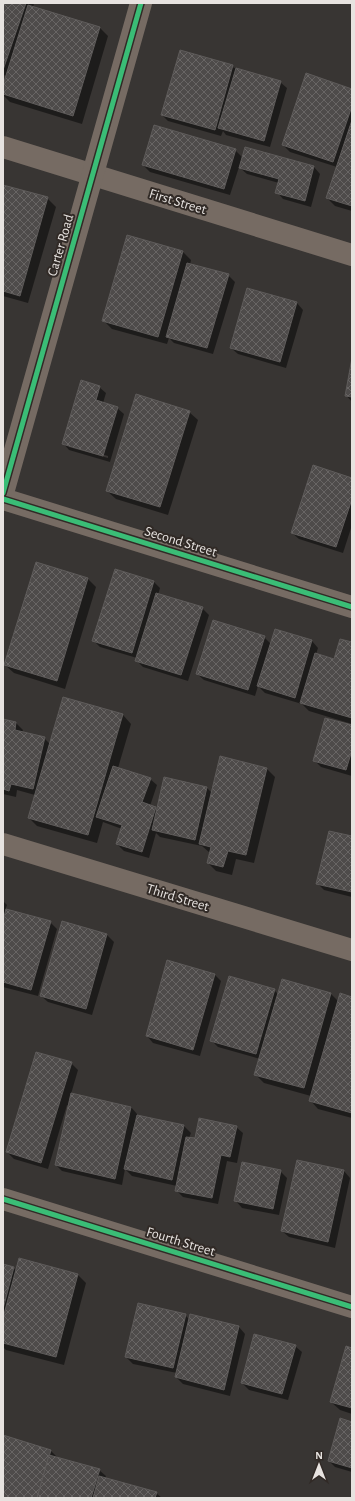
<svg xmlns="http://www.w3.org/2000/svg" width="355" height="1501" font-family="'Alegreya Sans',sans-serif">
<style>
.shadow{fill:#0007;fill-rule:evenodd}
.building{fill:url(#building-cross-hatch);stroke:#5e5b5a}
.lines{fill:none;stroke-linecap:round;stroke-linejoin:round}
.minor{stroke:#766b63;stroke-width:22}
.cycleway-casing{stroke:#312a26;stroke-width:8}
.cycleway{stroke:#3abd76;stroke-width:5}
.labels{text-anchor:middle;stroke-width:4;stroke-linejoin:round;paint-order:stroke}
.street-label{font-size:14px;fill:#e7e3e0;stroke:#312a26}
</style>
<defs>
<pattern id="building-cross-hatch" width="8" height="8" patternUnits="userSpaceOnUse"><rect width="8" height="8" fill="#4e4b4a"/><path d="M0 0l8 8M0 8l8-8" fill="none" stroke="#686564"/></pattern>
</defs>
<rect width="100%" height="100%" fill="#383533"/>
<g class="shadow">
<polygon points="3,3 34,3 33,8 100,28 108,36 82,124 10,102 3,95 3,89 7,76 3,75"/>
<polygon points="180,51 280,82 287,88 270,147 226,135 223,131 221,136 168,121 162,115"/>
<polygon points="352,90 352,211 335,206 327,198 337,167 290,152 283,145"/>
<polygon points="246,148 314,167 320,174 311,207 283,199 277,192 279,183 247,174 239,167 230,195 150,172 143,165 235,150 243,158"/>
<polygon points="3,186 47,198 56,207 28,303 3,296"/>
<polygon points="128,236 183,252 191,260 190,265 228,275 235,282 213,354 174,343 169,338 167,344 112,329 103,320"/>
<polygon points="297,303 303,310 286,368 238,354 231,348"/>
<polygon points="352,363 352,402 346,395"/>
<path d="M99 387 106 393 103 403 117 408 124 414 110 462 69 450 63 443ZM69 445 108 456V458L69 447Z"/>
<polygon points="189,412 198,420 168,515 116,499 107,491"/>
<polygon points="352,479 352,525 343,553 299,539 292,533"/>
<polygon points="88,579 96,587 65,689 14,673 5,665"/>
<polygon points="154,582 160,588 158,595 202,608 209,615 188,681 143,667 136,660 137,658 100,647 94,641"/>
<polygon points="264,637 271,644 312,641 318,648 316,654 335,660 352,643 352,724 309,711 302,704 265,693 258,686 255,696 204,680 197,674"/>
<polygon points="63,698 123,715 131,724 118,768 150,779 157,785 150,806 158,810 207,788 212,793 221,758 267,769 275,777 254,863 236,859 232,875 216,871 208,863 210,853 202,846 160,837 156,833 149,858 124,851 117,844 122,829 103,822 97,843 37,826 29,818 35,795 17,790 16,797 3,794 3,721 16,723 23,730 22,733 44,738 50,744"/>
<polygon points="352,726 352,776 321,767 314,760"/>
<polygon points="352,837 352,897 324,890 317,883"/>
<polygon points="3,901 7,905 5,910 50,922 57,929 38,996 3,987"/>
<polygon points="62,923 107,935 114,942 92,1015 48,1002 41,996"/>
<polygon points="214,974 221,981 200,1056 153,1043 147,1036"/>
<polygon points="282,980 331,994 339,1002 352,998 352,1118 318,1109 310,1100 311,1096 264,1083 255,1074 260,1059 218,1047 211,1040 274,990 278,994"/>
<polygon points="71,1063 78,1070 71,1094 131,1107 137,1114 137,1116 184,1126 191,1133 189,1138 196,1140 236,1127 243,1133 237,1163 227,1161 218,1204 183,1197 176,1190 177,1186 132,1176 125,1169 122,1185 62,1171 56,1165 69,1106 67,1105 48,1169 14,1159 7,1152"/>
<polygon points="280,1171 287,1178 279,1215 242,1208 236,1201"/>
<polygon points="344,1171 350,1178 335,1248 289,1237 282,1231"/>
<polygon points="3,1265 13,1268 17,1271 78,1275 86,1283 64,1365 6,1350 3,1347 3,1319 6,1317 3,1317"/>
<polygon points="185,1315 190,1320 191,1315 239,1327 245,1334 230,1396 183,1384 176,1377 177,1373 133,1364 126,1357"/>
<polygon points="295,1346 302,1352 288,1400 249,1390 242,1383"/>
<polygon points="352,1349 352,1414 340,1410 331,1402"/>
<polygon points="352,1423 352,1472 335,1467 329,1461"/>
<polygon points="3,1436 51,1451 59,1459 99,1470 106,1476 105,1479 156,1493 162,1498 3,1498"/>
</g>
<g class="building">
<polygon points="3,3 26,3 3,70"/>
<polygon points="28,5 100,27 73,116 3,94 3,85"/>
<polygon points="180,50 233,65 215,130 161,115"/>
<polygon points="236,68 281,81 264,141 218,128"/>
<polygon points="306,73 352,89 352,106 333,162 282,145"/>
<polygon points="352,120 352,206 326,198"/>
<polygon points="154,125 236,149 224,189 142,165"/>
<polygon points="245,147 314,166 305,201 275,193 279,179 239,168"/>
<polygon points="3,185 48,197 20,296 3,291"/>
<polygon points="127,235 183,251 158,337 102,321"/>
<polygon points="187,263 229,274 207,348 166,337"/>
<polygon points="247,288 297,302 280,362 230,348"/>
<polygon points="352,358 352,397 345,396"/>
<polygon points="81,380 100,386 96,400 118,407 103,456 62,444"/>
<polygon points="136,394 190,411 160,507 106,491"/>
<polygon points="313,465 352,478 352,499 336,547 291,533"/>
<polygon points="36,562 88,578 57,681 4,665"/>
<polygon points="115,569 154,581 132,653 92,641"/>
<polygon points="156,593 203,607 181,675 135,661"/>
<polygon points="213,620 265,636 248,690 196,674"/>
<polygon points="275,629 312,640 295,698 257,686"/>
<polygon points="340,639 352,642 352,718 300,703 315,653 334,659"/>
<polygon points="63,697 123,714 88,835 28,818"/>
<polygon points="325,718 352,725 352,750 346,770 313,761"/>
<polygon points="3,719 16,722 15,730 45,737 33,789 11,784 9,791 3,789"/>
<polygon points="220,756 267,768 246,855 228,851 223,867 207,863 211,847 199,844"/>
<polygon points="113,766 151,778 142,802 156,807 142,852 116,844 122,825 96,817"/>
<polygon points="164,777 207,787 195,840 152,830"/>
<polygon points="329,831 352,836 352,892 316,884"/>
<polygon points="6,909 51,921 31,990 3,982 3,921"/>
<polygon points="62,921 107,934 86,1009 40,996"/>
<polygon points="167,960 215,974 193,1050 146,1036"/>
<polygon points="229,976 275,989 256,1054 210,1041"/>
<polygon points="282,979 331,993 304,1088 254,1075"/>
<polygon points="340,993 352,997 352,1113 309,1101"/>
<polygon points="36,1052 72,1062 41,1163 6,1152"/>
<polygon points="71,1093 131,1107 115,1179 55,1165"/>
<polygon points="137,1115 184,1125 172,1180 124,1169"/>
<polygon points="199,1118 237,1126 230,1157 221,1155 212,1198 175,1191 186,1137 195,1138"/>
<polygon points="297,1160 344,1170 328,1242 281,1231"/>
<polygon points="242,1162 281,1170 273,1209 234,1201"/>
<polygon points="19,1258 78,1274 56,1357 3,1343 3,1318"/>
<polygon points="3,1264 14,1267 3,1309"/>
<polygon points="138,1303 186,1314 173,1368 125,1357"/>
<polygon points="190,1314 239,1326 224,1390 175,1377"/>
<polygon points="254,1334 296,1345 282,1394 241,1383"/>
<polygon points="346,1346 352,1348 352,1408 330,1402"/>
<polygon points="340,1418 352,1422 352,1468 328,1461"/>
<polygon points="3,1435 51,1450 37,1498 3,1498"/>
<polygon points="49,1455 100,1469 91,1498 37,1498"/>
<polygon points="99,1476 157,1492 155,1498 93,1498"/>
</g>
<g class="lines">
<g class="minor">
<polyline points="3,147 352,255"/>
<polyline points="3,493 141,3"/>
<polyline points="3,499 352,607"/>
<polyline points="3,844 352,950"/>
<polyline points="3,1199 352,1307"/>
</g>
<g class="cycleway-casing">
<g id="cycleway">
<polyline points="3,493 141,3"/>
<polyline points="3,499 352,607"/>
<polyline points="3,1199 352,1307"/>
</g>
</g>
<use href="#cycleway" class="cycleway"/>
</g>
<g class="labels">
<g class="street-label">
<text transform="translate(178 201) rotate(17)" y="5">First Street</text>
<text transform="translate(60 245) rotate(-74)" y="5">Carter Road</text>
<text transform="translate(181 541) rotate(17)" y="5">Second Street</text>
<text transform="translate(178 897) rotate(17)" y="5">Third Street</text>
<text transform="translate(181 1241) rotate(17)" y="5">Fourth Street</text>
</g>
</g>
<rect width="355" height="1501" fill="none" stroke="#e7e3e0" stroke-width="8"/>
<g transform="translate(319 1465)" stroke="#312a26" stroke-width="3" paint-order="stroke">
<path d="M0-3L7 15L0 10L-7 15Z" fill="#e7e3e0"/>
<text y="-6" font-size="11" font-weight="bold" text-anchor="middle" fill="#e7e3e0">N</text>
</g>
</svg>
